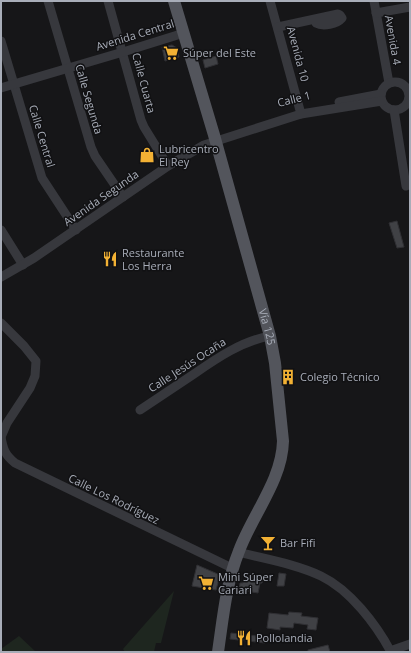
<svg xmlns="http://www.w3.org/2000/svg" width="411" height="653" font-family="'Open Sans',sans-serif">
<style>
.green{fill:#1e261f}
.building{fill:#404145;stroke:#303034}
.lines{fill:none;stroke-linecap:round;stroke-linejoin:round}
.minor{stroke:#37383d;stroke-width:9}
.major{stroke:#53555c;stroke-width:12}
.labels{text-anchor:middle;stroke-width:3;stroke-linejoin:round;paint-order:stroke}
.street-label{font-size:11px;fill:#a8adb8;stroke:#111113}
.poi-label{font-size:11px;fill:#a8adb8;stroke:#111113;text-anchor:start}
</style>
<rect width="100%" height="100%" fill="#161618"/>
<g class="green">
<polygon points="174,591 161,643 156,643 154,652 125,652 123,649"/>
<polygon points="19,636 36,652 1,652 1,649"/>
</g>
<g class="building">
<polygon points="172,45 177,48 179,57 165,61 162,47"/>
<polygon points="216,56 218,64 205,68 203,60"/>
<polygon points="397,221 404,247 397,248 389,223"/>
<polygon points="197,565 220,575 216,590 192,586"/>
<polygon points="246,573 263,577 262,583 260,583 258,593 239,590 240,583 243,583"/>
<polygon points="279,573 286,574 284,586 277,586"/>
<polygon points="289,612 302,613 301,616 318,618 316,630 307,629 308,625 294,623 293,628 280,627 280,630 267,628 269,613 288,615"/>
<polygon points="231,633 266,637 265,643 230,639"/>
<polygon points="328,645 330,652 308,652 308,650"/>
</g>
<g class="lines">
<g class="minor">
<polyline points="48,1 91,147 95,156 123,197"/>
<polyline points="108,1 141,120 144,127 168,166"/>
<polyline points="270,1 301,114"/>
<polyline points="374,1 389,83"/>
<polyline points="376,13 410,7"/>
<path d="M278 27 338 14 340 15 342 18C337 24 323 27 316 23L315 19"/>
<polyline points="1,41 42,178 76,230"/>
<circle cx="395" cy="96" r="14"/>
<polyline points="1,88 123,52 184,33"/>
<polyline points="339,102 381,94"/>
<polyline points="394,110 406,186"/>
<polyline points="1,230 23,265"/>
<polyline points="1,277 34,258 168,166 204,145 301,114 382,101"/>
<polyline points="1,323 24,346 36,361 35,376 30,388 7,423 1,437"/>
<path d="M140 410C158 398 176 386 194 374 217 358 242 341 270 336"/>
<path d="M1 437C3 449 5 455 15 463L232 568"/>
<path d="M238 552C265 559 296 564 321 576 350 590 376 624 391 652"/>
<polyline points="390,651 410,644"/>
</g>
<path class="major" id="s1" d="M174 1 214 135 270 336 275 363 283 441C282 481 252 515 239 551 226 583 223 618 218 652"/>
</g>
<defs>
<g id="supermarket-bare" transform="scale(1.2)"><path d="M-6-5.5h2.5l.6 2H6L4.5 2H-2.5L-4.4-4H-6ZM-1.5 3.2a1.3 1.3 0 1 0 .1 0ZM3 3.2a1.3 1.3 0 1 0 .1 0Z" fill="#f2b134" stroke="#111113" stroke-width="2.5" paint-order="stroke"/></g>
<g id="shop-bare" transform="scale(1.2)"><path d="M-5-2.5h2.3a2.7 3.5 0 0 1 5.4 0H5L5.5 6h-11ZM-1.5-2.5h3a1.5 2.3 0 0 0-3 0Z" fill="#f2b134" stroke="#111113" stroke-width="2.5" paint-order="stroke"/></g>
<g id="restaurant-bare" transform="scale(1.2)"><path d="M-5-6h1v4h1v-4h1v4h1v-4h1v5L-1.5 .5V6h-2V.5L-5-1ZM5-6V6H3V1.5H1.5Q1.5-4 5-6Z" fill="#f2b134" stroke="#111113" stroke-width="2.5" paint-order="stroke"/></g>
<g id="building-bare" transform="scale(1.2)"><path d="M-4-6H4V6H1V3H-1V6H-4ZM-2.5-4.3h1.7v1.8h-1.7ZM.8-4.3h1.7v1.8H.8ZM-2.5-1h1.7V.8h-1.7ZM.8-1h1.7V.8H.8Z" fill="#f2b134" stroke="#111113" stroke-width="2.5" paint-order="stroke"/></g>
<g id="bar-bare" transform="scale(1.2)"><path d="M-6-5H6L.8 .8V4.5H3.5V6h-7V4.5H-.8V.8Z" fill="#f2b134" stroke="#111113" stroke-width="2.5" paint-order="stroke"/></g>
</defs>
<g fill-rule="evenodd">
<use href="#supermarket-bare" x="171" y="53"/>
<use href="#shop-bare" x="147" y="155"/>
<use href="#restaurant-bare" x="110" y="259"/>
<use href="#building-bare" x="288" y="377"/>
<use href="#bar-bare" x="268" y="543"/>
<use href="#supermarket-bare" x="206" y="583"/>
<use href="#restaurant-bare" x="244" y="638"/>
</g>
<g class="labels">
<g class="street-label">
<text transform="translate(135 35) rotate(-17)" y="4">Avenida Central</text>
<text transform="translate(393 40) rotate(80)" y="4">Avenida 4</text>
<text transform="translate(298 54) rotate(75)" y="4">Avenida 10</text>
<text transform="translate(144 83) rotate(75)" y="4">Calle Cuarta</text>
<text transform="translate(89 99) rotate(74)" y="4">Calle Segunda</text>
<text transform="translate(294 99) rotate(-14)" y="4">Calle 1</text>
<text transform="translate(42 136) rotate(73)" y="4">Calle Central</text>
<text transform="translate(101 198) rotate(-35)" y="4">Avenida Segunda</text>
<text dy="4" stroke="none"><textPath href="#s1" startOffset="339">Vía 125</textPath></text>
<text transform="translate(187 365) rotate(-33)" y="4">Calle Jesús Ocaña</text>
<text transform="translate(114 499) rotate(26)" y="4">Calle Los Rodríguez</text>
</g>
<g class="poi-label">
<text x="183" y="57">Súper del Este</text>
<text x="159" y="153">Lubricentro<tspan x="159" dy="13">El Rey</tspan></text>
<text x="122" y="257">Restaurante<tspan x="122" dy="13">Los Herra</tspan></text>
<text x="300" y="381">Colegio Técnico</text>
<text x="280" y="547">Bar Fifi</text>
<text x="218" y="581">Mini Súper<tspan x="218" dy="13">Cariari</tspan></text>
<text x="256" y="642">Pollolandia</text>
</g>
</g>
<rect width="411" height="653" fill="none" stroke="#a8adb8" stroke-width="4"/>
</svg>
